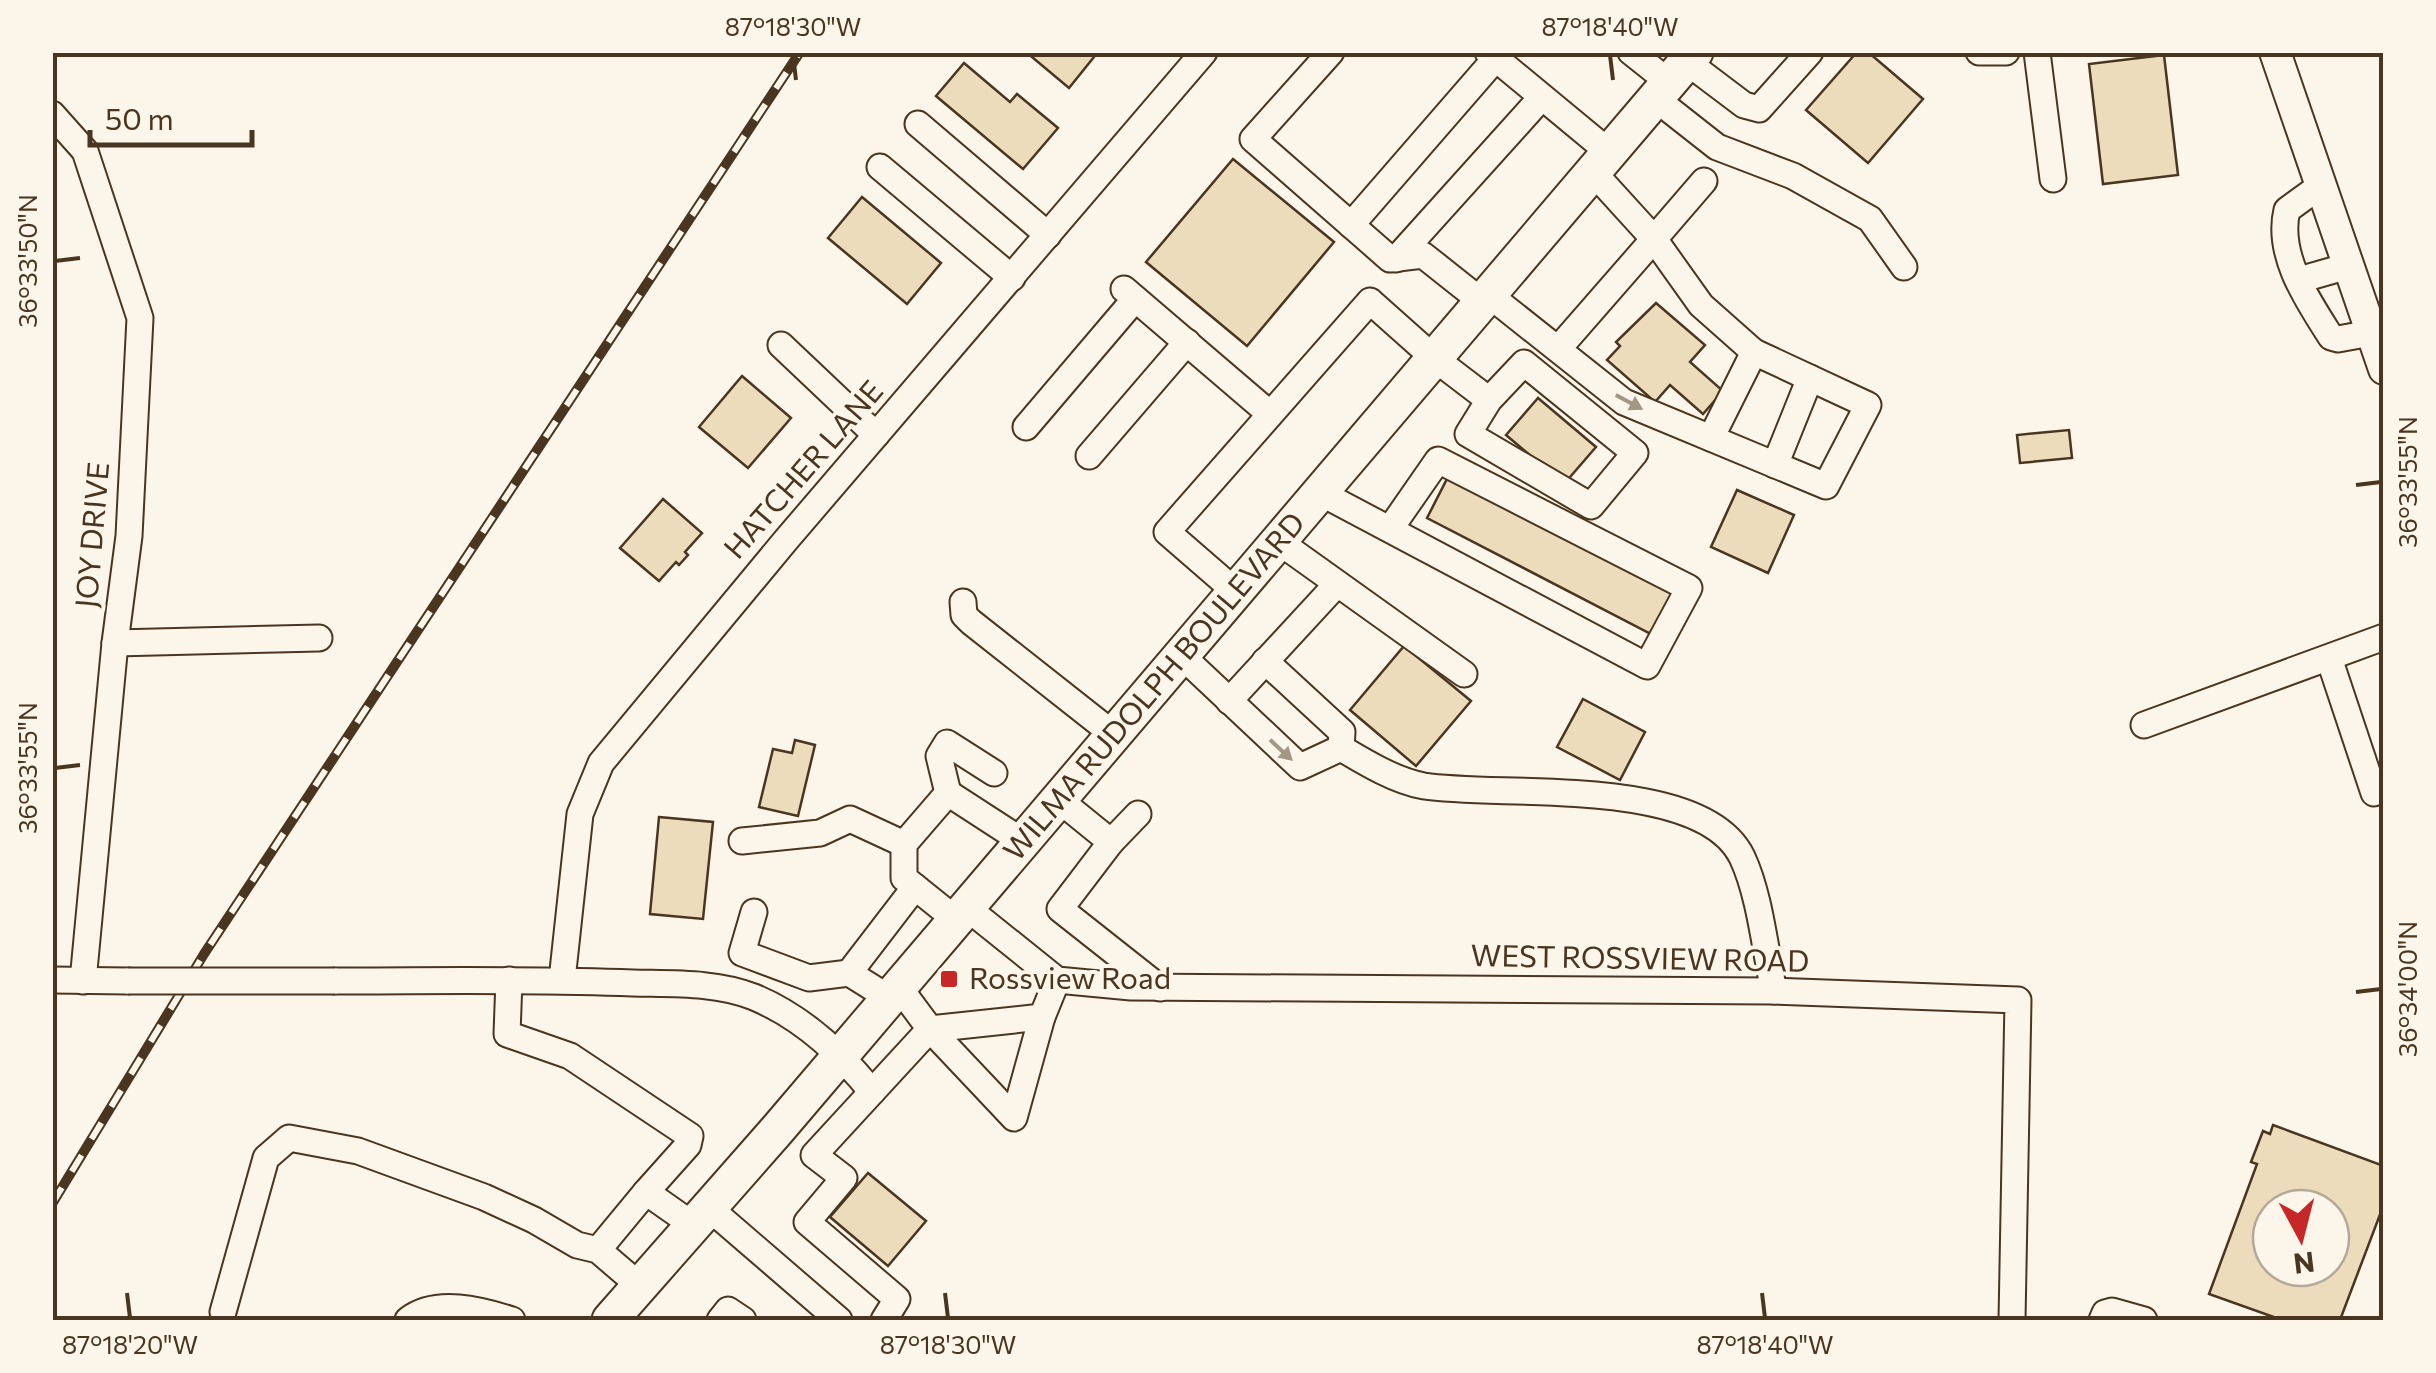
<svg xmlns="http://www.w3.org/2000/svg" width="2436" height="1373" font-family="Commissioner,sans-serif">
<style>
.building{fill:#ecdcbc;stroke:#4a3520;stroke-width:2.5;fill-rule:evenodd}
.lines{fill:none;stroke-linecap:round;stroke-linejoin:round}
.minor-casing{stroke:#4a3520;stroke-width:29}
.major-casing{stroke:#4a3520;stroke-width:34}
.highway-casing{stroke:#4a3520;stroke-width:39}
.minor{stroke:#fbf6e9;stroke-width:25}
.major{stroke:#fbf6e9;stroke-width:30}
.highway{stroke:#fbf6e9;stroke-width:35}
.rail-casing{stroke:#4a3520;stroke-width:10}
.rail{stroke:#fbf6e9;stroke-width:6;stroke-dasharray:19;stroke-linecap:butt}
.minor-bridge-casing{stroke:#4a3520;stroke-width:29;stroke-linecap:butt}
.minor-bridge{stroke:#fbf6e9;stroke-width:25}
.oneway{fill:#a29684}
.ticks{fill:none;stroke:#4a3520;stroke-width:4}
.poi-dot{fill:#c62828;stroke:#fbf6e9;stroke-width:4}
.labels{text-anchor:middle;stroke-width:8;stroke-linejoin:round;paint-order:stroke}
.street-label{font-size:30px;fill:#4a3520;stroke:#fbf6e9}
.poi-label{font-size:30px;fill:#4a3520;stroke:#fbf6e9;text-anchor:start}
.neatline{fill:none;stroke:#4a3520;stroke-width:4}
.ticks-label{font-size:25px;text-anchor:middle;fill:#4a3520}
</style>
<rect width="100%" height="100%" fill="#fbf6e9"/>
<g class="building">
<polygon points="1026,52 1098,52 1069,88"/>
<polygon points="1857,52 1868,52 1923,99 1868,163 1806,110"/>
<polygon points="2164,55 2178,175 2103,184 2089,64"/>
<polygon points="964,63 1010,102 1017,94 1058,128 1023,169 936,96"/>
<polygon points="1233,159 1334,242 1247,346 1146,262"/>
<polygon points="862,197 941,263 907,304 828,238"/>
<polygon points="1656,303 1705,345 1690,362 1723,391 1703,414 1670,385 1655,402 1607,360 1620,346 1616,342"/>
<polygon points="742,376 791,418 748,468 699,427"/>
<polygon points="1538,398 1596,447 1564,484 1506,435"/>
<polygon points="2069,430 2072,458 2020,463 2017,435"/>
<polygon points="1450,473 1674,590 1651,634 1427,518"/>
<polygon points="1737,490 1794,515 1768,573 1711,547"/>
<polygon points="663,499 702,533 685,552 688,555 679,565 676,562 659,581 620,548"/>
<polygon points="1404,646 1471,701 1416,766 1350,710"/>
<polygon points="1583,699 1645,732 1620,780 1557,747"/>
<polygon points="795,740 815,745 798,816 759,807 773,749 792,753"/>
<polygon points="659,817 713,822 703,919 650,914"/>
<path d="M2273 1125 2384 1166V1204L2340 1320H2282L2209 1294 2257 1164 2251 1162 2263 1131 2270 1134ZM2271 1208H2331V1268H2271Z"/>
<polygon points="868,1173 926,1221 888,1266 830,1217"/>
</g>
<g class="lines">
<g class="minor-casing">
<g id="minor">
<polyline points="1331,52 1253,139 1390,259 1423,255 1481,301"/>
<polyline points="1488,52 1610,153"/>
<polyline points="1631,52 1670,83"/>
<polyline points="1979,52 2006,52"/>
<polyline points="2037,52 2053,179"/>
<polyline points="1687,62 1744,105 1759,109 1810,52"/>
<polyline points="1656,99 1717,147 1793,176 1870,219 1904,267"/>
<polyline points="52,114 85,151 140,318 129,536 115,643 83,981"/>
<polyline points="918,124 1048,235"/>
<polyline points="880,167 1012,278"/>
<polyline points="1593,172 1654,239 1704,181"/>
<path d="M2320 186 2287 210C2276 255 2308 301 2331 337L2338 339 2371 333"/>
<polyline points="1351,225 1496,58"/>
<polyline points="1396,259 1542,97"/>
<polyline points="2299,280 2348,266"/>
<polyline points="1124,289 1270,414"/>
<polyline points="1488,294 1624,402 1826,486 1868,405 1754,352 1701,305 1654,239 1558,349"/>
<polyline points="781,345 876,435"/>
<polyline points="1026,427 1135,299"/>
<polyline points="1711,438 1754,352"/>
<polyline points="1089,456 1187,342"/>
<polyline points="1775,465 1810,378"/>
<polyline points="1319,492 1647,666 1689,588 1438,460 1390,529"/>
<polyline points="1278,541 1464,674"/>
<polyline points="1235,591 1167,532 1370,301 1434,358 1489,400 1524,363 1635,453 1591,506 1468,434 1489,400"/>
<polyline points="963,602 964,615 971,622 1113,734"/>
<polyline points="115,643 319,638"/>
<polyline points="1181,655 1300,767 1341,748"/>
<polyline points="2329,658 2374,793"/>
<polyline points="1265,661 1342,732 1341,748"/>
<polyline points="1229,701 1337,584"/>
<polyline points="2144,725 2384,637"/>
<path d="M1341 748C1366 763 1396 781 1424 786 1502 798 1702 775 1742 857 1760 895 1765 950 1774 991"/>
<polyline points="948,793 939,756 947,743 994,773"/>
<polyline points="1058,799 1111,842 1060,909 1160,988"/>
<polyline points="742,841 820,833 850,819 904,844"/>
<polyline points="1111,842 1138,814"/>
<polyline points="966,907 1057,980 1131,987 1774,991 2018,1000 2012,1320"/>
<polyline points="754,912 742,953 809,978 849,973"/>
<polyline points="955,919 904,878 904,844 948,793 1022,841"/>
<polyline points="52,980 128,981"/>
<polyline points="509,980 507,1034 570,1056 690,1136 688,1145 646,1192"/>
<polyline points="562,980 580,814 601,763 786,540 1204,52"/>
<path d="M335 981C434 981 534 979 633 983 672 984 717 982 754 997 802 1017 840 1052 872 1092"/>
<polyline points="898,986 930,1029 1042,1017"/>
<polyline points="889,998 849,973 915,887"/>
<polyline points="708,1207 839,1320"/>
<polyline points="598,1250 646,1192 693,1225"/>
<polyline points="223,1312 266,1158 289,1138 358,1151 484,1197 534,1220 577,1245 598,1250 640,1286"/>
<path d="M408 1320C436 1298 481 1310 512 1320"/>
<polyline points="720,1320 728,1310 743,1320"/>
<polyline points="884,1320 897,1299 807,1222 844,1178 814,1155 930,1029 1014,1118 1042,1017 1057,980"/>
<polyline points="2102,1320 2105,1313 2112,1311 2144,1320"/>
</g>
</g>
<g class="major-casing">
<polyline id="major" points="2275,52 2384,369"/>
</g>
<g class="highway-casing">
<g id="highway">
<path id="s1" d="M610 1320 778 1129 1695 52"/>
</g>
</g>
<use href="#minor" class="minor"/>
<use href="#major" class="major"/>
<use href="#highway" class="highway"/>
<g class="rail-casing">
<polyline id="rail" points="52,1204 204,954 800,52"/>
</g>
<use href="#rail" class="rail"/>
<g class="minor-bridge-casing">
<polyline id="minor-bridge" points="128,981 335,981"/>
</g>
<use href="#minor-bridge" class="minor-bridge"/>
</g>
<defs><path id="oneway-solid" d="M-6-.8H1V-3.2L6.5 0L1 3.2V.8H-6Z" transform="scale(2.5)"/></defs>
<g class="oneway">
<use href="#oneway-solid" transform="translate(1629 402) rotate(28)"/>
<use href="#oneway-solid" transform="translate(1281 750) rotate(43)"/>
</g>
<path class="ticks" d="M793 55 796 80M1610 55 1613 80M55 261 80 258M2356 485 2381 482M55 768 80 765M2356 992 2381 989M127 1293 130 1318M945 1293 948 1318M1762 1293 1765 1318"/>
<rect class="poi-dot" x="939" y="969" width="20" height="20" rx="5"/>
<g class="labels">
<g class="street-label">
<text transform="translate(804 470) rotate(-49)" y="10">HATCHER LANE</text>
<text transform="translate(93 535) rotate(-85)" y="10">JOY DRIVE</text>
<text dy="10" stroke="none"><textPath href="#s1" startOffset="835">WILMA RUDOLPH BOULEVARD</textPath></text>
<text transform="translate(1640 959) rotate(1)" y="10">WEST ROSSVIEW ROAD</text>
</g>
<g class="poi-label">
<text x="969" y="989">Rossview Road</text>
</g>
</g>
<rect width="2436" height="1373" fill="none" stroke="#fbf6e9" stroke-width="110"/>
<g transform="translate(2301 1238) rotate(173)"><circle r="48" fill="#fbf6e9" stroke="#b4a999" stroke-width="2.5"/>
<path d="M0-8L18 38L0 25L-18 38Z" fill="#c62828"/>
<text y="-15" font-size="28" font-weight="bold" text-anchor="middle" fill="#4a3520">N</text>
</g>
<path d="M90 130v15h162v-15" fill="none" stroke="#4a3520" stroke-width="5"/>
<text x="105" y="130" font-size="30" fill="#4a3520" stroke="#fbf6e9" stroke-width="8" paint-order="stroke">50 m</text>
<rect x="55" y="55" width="2326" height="1263" class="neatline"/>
<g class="ticks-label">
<text x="793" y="36">87°18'30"W</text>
<text x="1610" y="36">87°18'40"W</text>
<text transform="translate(28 261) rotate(-90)" y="9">36°33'50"N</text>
<text transform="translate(2408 482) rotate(-90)" y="9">36°33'55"N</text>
<text transform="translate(28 768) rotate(-90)" y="9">36°33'55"N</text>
<text transform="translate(2408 989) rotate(-90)" y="9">36°34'00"N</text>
<text x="130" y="1354">87°18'20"W</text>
<text x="948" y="1354">87°18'30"W</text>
<text x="1765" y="1354">87°18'40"W</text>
</g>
</svg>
